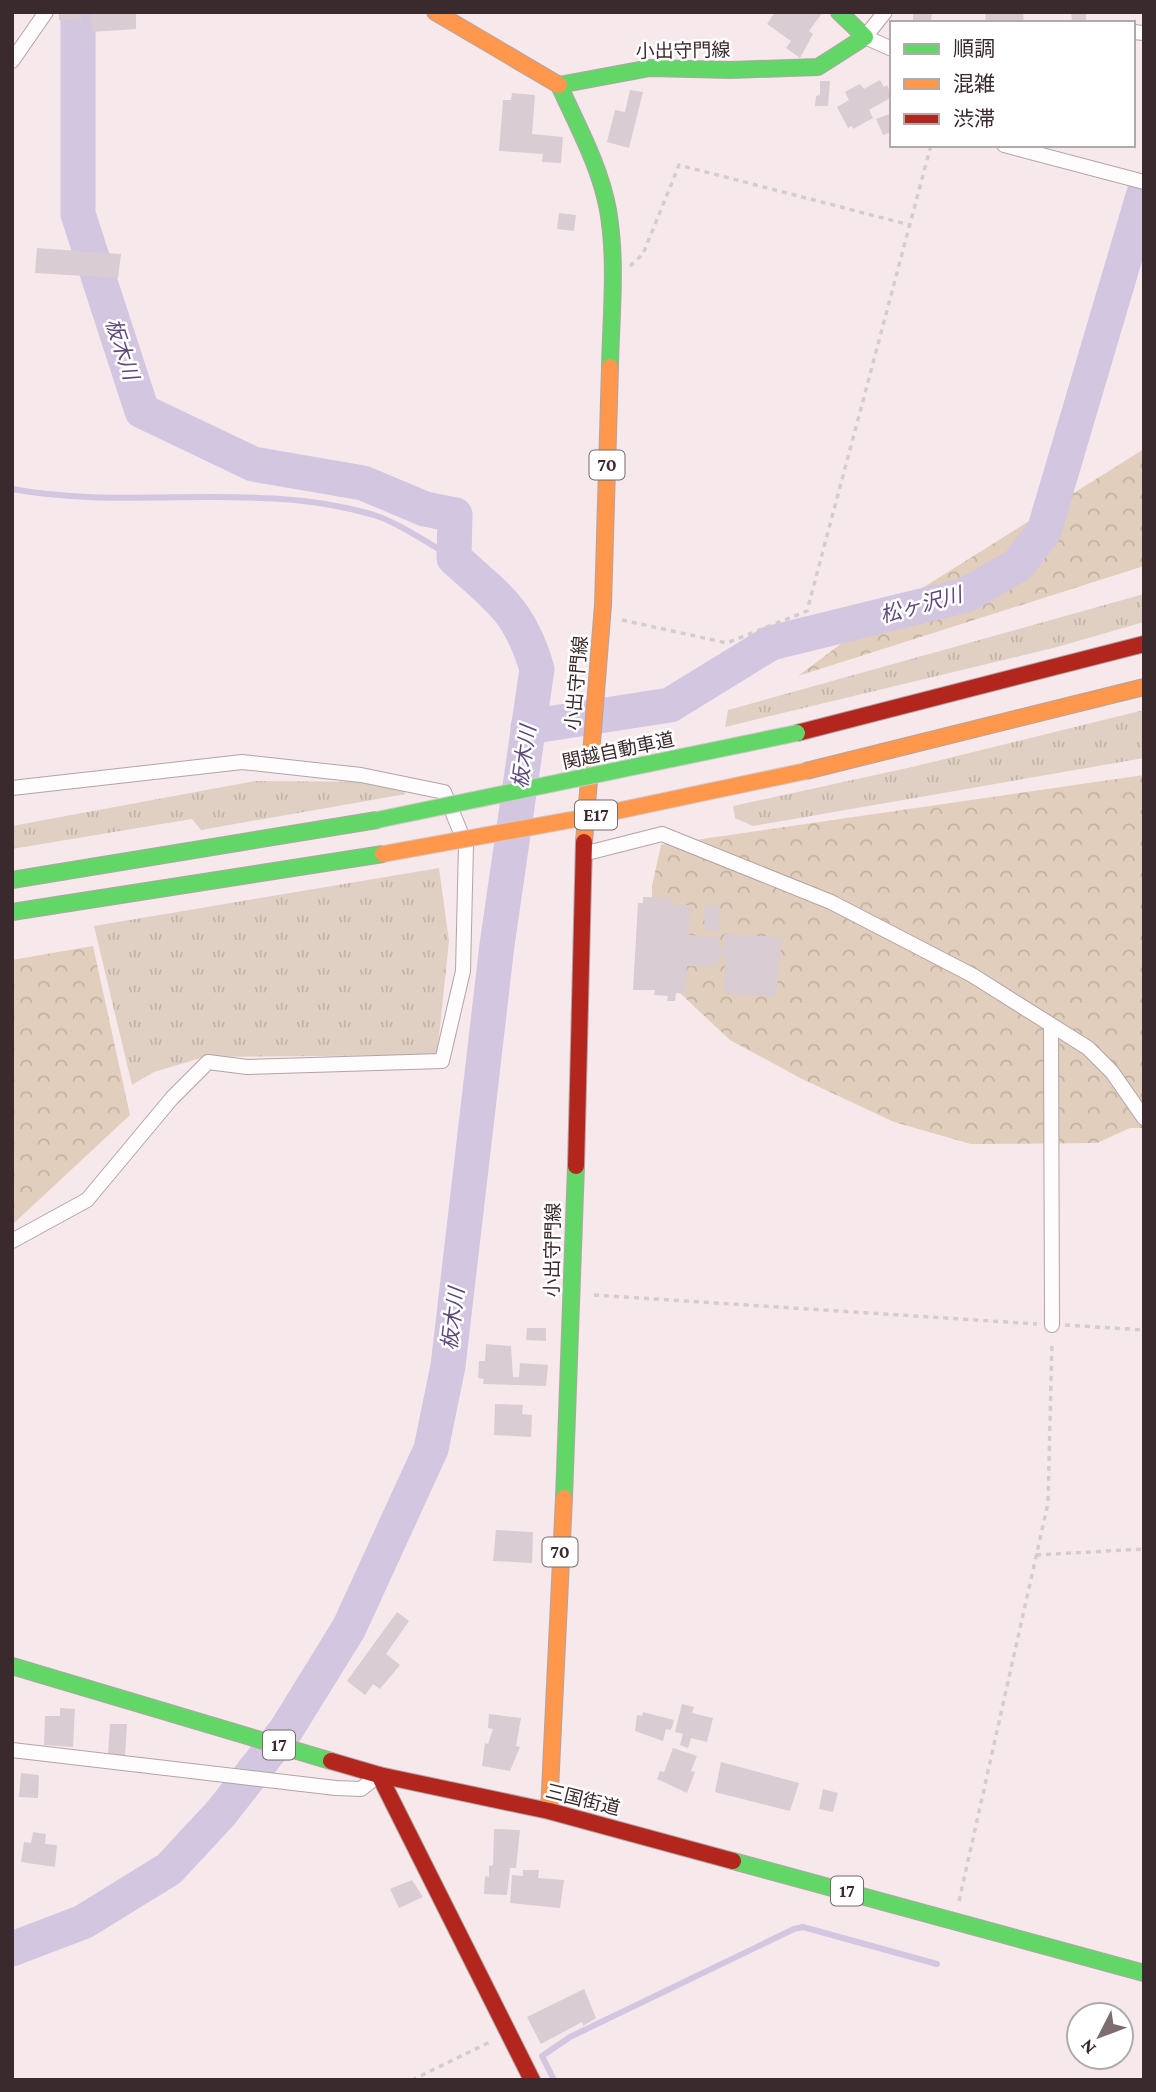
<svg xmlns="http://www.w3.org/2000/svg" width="1156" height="2092" font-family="'Crimson Pro','Noto Sans JP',serif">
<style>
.grass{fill:url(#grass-tufts)}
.forest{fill:url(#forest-crowns)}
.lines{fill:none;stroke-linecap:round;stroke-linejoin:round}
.stream{stroke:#d3c6e1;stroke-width:6}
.river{stroke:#d3c6e1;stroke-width:35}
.building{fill:#d9ccd2}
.street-casing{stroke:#b1a4a6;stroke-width:16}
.fast-casing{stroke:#b1a4a6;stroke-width:18}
.slow-casing{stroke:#b1a4a6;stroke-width:18}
.jam-casing{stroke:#b1a4a6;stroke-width:18}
.path{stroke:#d2cdce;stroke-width:3.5;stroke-dasharray:5 5;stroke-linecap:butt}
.street{stroke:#fefcfc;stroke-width:14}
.fast{stroke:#63d668;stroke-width:16}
.slow{stroke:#ff974d;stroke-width:16}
.jam{stroke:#b3261e;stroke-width:16}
.fast-bridge-casing{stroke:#d1c8ca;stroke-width:18;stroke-linecap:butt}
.slow-bridge-casing{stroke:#d1c8ca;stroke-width:18;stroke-linecap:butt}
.fast-bridge{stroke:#63d668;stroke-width:16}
.slow-bridge{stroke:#ff974d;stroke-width:16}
.labels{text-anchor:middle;stroke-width:5;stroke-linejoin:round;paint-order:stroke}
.shield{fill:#fff;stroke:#766a6c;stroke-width:2}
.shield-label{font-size:18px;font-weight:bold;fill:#3b2a2d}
.street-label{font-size:19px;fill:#3b2a2d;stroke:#fff}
.water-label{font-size:21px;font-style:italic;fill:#5d497d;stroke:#fff}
</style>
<defs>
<pattern id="grass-tufts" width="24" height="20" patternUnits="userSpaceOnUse" patternTransform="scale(1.75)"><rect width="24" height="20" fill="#dfd0c3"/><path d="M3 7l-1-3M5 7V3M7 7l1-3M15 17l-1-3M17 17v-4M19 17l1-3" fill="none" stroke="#c0b3a8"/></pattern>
<pattern id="forest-crowns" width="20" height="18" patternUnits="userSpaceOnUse" patternTransform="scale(1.75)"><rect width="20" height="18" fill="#e2cebc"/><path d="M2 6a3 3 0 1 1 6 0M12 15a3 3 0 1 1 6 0" fill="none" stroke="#c3b1a2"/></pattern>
</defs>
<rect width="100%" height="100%" fill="#f7e9eb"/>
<g class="grass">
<polygon points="1144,594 1144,622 1057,647 725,727 728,710"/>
<polygon points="1144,710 1144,758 753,826 735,818 733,806 912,767"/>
<polygon points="255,781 382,782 400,787 406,794 201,830 192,819 12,849 12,826"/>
<polygon points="439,868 449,941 437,1055 204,1057 154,1072 132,1085 94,926"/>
</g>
<g class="forest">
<polygon points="1144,449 1144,566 798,676 881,614"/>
<polygon points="1144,775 1144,1128 1130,1128 1097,1143 971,1144 894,1122 800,1078 730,1040 682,995 652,943 652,886 661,845"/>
<polygon points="93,946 130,1115 12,1225 12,960"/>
</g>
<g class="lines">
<g class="stream">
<path d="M12 489C132 511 256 480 374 515 401 524 429 544 454 558"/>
<polyline points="554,2080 542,2056 570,2037 794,1929 803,1927 937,1964"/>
</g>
<g class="river">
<polyline points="528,727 670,705 771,643 966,595 1018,565 1044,531 1144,193"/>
<path d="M12 1949 83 1922 169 1869 221 1813 286 1730 349 1628 431 1449 448 1366 497 945 537 669C519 609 498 598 454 558L455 515 425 509 363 483 253 464 142 411 78 214V12"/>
</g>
</g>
<g class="building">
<polygon points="59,12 81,12 81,21 59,20"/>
<polygon points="90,12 136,12 136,29 92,32"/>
<polygon points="775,12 823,12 809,31 813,34 800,58 786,48 791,41 767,24"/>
<polygon points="913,12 932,12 931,23 913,23"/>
<polygon points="985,12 1023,12 1024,23 986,23"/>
<polygon points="1071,12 1086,12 1086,22 1072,22"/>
<polygon points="880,80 884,87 887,85 892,97 869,110 873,118 853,129 852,126 848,128 837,107 849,100 845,92 860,84 864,89"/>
<polygon points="820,81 830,81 828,106 815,106 816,96 820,95"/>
<polygon points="630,90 643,92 629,148 607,142 615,110 625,112"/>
<polygon points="512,93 535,95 532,134 563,137 561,163 542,162 543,154 499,151 503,100 511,100"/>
<polygon points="892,113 892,132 883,135 876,119"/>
<polygon points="559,213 576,215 574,231 557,229"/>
<polygon points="37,248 121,254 118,278 35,273"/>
<polygon points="643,897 671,898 671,905 690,905 689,935 719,937 719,949 724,948 724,934 782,937 776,997 723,993 726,957 718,957 718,966 687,966 685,994 676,993 675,1001 667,1001 668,996 654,995 655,990 633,990 638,903 643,903"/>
<polygon points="705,905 720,906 719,931 704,930"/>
<polygon points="527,1328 546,1328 546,1341 526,1340"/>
<polygon points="486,1344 511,1346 513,1377 519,1377 520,1363 548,1365 546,1386 483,1384 484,1379 478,1378 479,1361 485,1361"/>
<polygon points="495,1404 523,1405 522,1414 532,1415 531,1437 494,1435"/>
<polygon points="496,1530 533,1532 532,1563 493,1561"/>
<polygon points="397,1612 409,1621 386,1654 400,1665 380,1689 373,1684 365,1695 347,1681"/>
<polygon points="682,1704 694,1707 692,1713 713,1718 707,1742 691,1738 688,1748 680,1745 683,1734 675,1732"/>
<polygon points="60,1708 75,1709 73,1747 44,1745 45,1716 60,1716"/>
<polygon points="643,1712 674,1720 671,1730 666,1729 663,1741 635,1731 637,1715 642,1716"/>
<polygon points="489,1714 521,1718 516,1746 520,1747 510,1771 482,1766 485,1743 488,1744 493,1729 488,1728"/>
<polygon points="110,1724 127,1724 125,1756 108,1755"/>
<polygon points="673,1748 697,1756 691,1771 695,1772 687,1793 657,1779 660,1771 664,1772"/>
<polygon points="721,1762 799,1783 790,1811 715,1792"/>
<polygon points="21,1773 39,1775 38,1798 19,1797"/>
<polygon points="823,1789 838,1793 833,1812 819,1809"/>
<polygon points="494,1829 520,1830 516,1868 510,1868 507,1895 484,1894 485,1876 489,1877 489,1866 493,1865"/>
<polygon points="33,1832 46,1834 45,1844 57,1845 55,1867 21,1862 24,1842 31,1843"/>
<polygon points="523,1870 539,1870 538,1878 564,1880 560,1908 510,1903 512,1875 523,1876"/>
<polygon points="412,1880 423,1897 399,1908 390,1889"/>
<polygon points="584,1989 596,2018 583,2026 582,2022 541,2044 527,2017"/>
</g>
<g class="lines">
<g class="street-casing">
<g id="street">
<polyline points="885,12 865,37 892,49"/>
<polyline points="1133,32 1144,33"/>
<polyline points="12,61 46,12"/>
<polyline points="1004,145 1144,182"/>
<polyline points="12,788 242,762 361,775 444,792 466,845 463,971 442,1061 247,1067 208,1062 172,1098 87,1200 12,1241"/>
<polyline points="583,854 662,834 831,902 972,975 1088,1048 1112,1072 1144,1118"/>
<polyline points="1051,1026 1052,1325"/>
<polyline points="12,1750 336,1788 361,1789 379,1775"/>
</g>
</g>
<g class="fast-casing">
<g id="fast">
<path d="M610 367C611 316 617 261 608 210 600 166 577 125 559 85L650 68 731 70 818 67 865 37 839 12"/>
<polyline points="12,880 377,820"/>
<polyline points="12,912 383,854"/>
<polyline points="564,1498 576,1166"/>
<polyline points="12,1666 331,1761"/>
<polyline points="733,1861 1144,1973"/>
</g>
</g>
<g class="slow-casing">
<g id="slow">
<polyline points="435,12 559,85"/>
<polyline points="806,771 1144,687"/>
<polyline points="584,842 603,605 610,367"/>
<polyline points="549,1811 564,1498"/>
</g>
</g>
<g class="jam-casing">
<g id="jam">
<polyline points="797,733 1144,644"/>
<polyline points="576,1166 584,842"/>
<polyline points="331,1761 379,1775 549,1811 733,1861"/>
<polyline points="379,1775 532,2080"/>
</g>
</g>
<g class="path">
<polyline points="630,266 643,254 679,165 910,225"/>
<polyline points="622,620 727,643 807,611 931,145"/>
<polyline points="594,1295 1037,1324"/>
<polyline points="1065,1325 1144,1330"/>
<polyline points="1036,1555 1144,1549"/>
<polyline points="959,1901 1048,1503 1052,1341"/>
<polyline points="412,2080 492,2041"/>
</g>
<use href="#street" class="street"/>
<use href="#fast" class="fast"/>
<use href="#slow" class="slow"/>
<use href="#jam" class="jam"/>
<g class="fast-bridge-casing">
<polyline id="fast-bridge" points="377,820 797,733"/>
</g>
<g class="slow-bridge-casing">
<polyline id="slow-bridge" points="383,854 598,815 806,771"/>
</g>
<use href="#fast-bridge" class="fast-bridge"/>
<use href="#slow-bridge" class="slow-bridge"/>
</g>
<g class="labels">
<g class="shield">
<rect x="589.5" y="450.5" width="35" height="29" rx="5"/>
<rect x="575" y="800.5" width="42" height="29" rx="5"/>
<rect x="542.5" y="1537.5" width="35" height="29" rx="5"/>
<rect x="263" y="1730.5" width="32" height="29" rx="5"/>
<rect x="831" y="1876.5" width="32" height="29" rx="5"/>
</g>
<g class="shield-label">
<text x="607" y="471">70</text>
<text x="596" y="821">E17</text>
<text x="560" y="1558">70</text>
<text x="279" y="1751">17</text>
<text x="847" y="1897">17</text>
</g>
<g class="street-label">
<text transform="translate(683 50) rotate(-1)" y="7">小出守門線</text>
<text transform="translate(576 683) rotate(-85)" y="7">小出守門線</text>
<text transform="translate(618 750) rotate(-12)" y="7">関越自動車道</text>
<text transform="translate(552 1250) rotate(-89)" y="7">小出守門線</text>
<text transform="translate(583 1799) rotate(14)" y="7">三国街道</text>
</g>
<g class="water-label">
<text transform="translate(122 349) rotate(72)" y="7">板木川</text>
<text transform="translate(921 605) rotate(-15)" y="7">松ヶ沢川</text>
<text transform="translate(524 757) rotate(-82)" y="7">板木川</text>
<text transform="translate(453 1319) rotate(-83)" y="7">板木川</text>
</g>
</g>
<rect width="1156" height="2092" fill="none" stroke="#3b2a2d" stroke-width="28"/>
<rect x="890" y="21" width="245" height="126" fill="#ffffff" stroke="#b1aaab" stroke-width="2"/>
<rect x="904" y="44" width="35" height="10" fill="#63d668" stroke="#b1aaab" stroke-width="2"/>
<text x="953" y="56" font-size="21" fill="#3b2a2d">順調</text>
<rect x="904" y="79" width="35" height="10" fill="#ff974d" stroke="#b1aaab" stroke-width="2"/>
<text x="953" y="91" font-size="21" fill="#3b2a2d">混雑</text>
<rect x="904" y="114" width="35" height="10" fill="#b3261e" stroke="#b1aaab" stroke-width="2"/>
<text x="953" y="126" font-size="21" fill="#3b2a2d">渋滞</text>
<g transform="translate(1100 2036) rotate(228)"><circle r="33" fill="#ffffff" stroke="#b1aaab" stroke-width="2"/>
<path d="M0-5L12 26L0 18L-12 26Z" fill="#7d6d70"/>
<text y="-10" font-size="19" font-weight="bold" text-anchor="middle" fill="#3b2a2d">N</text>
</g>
</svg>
